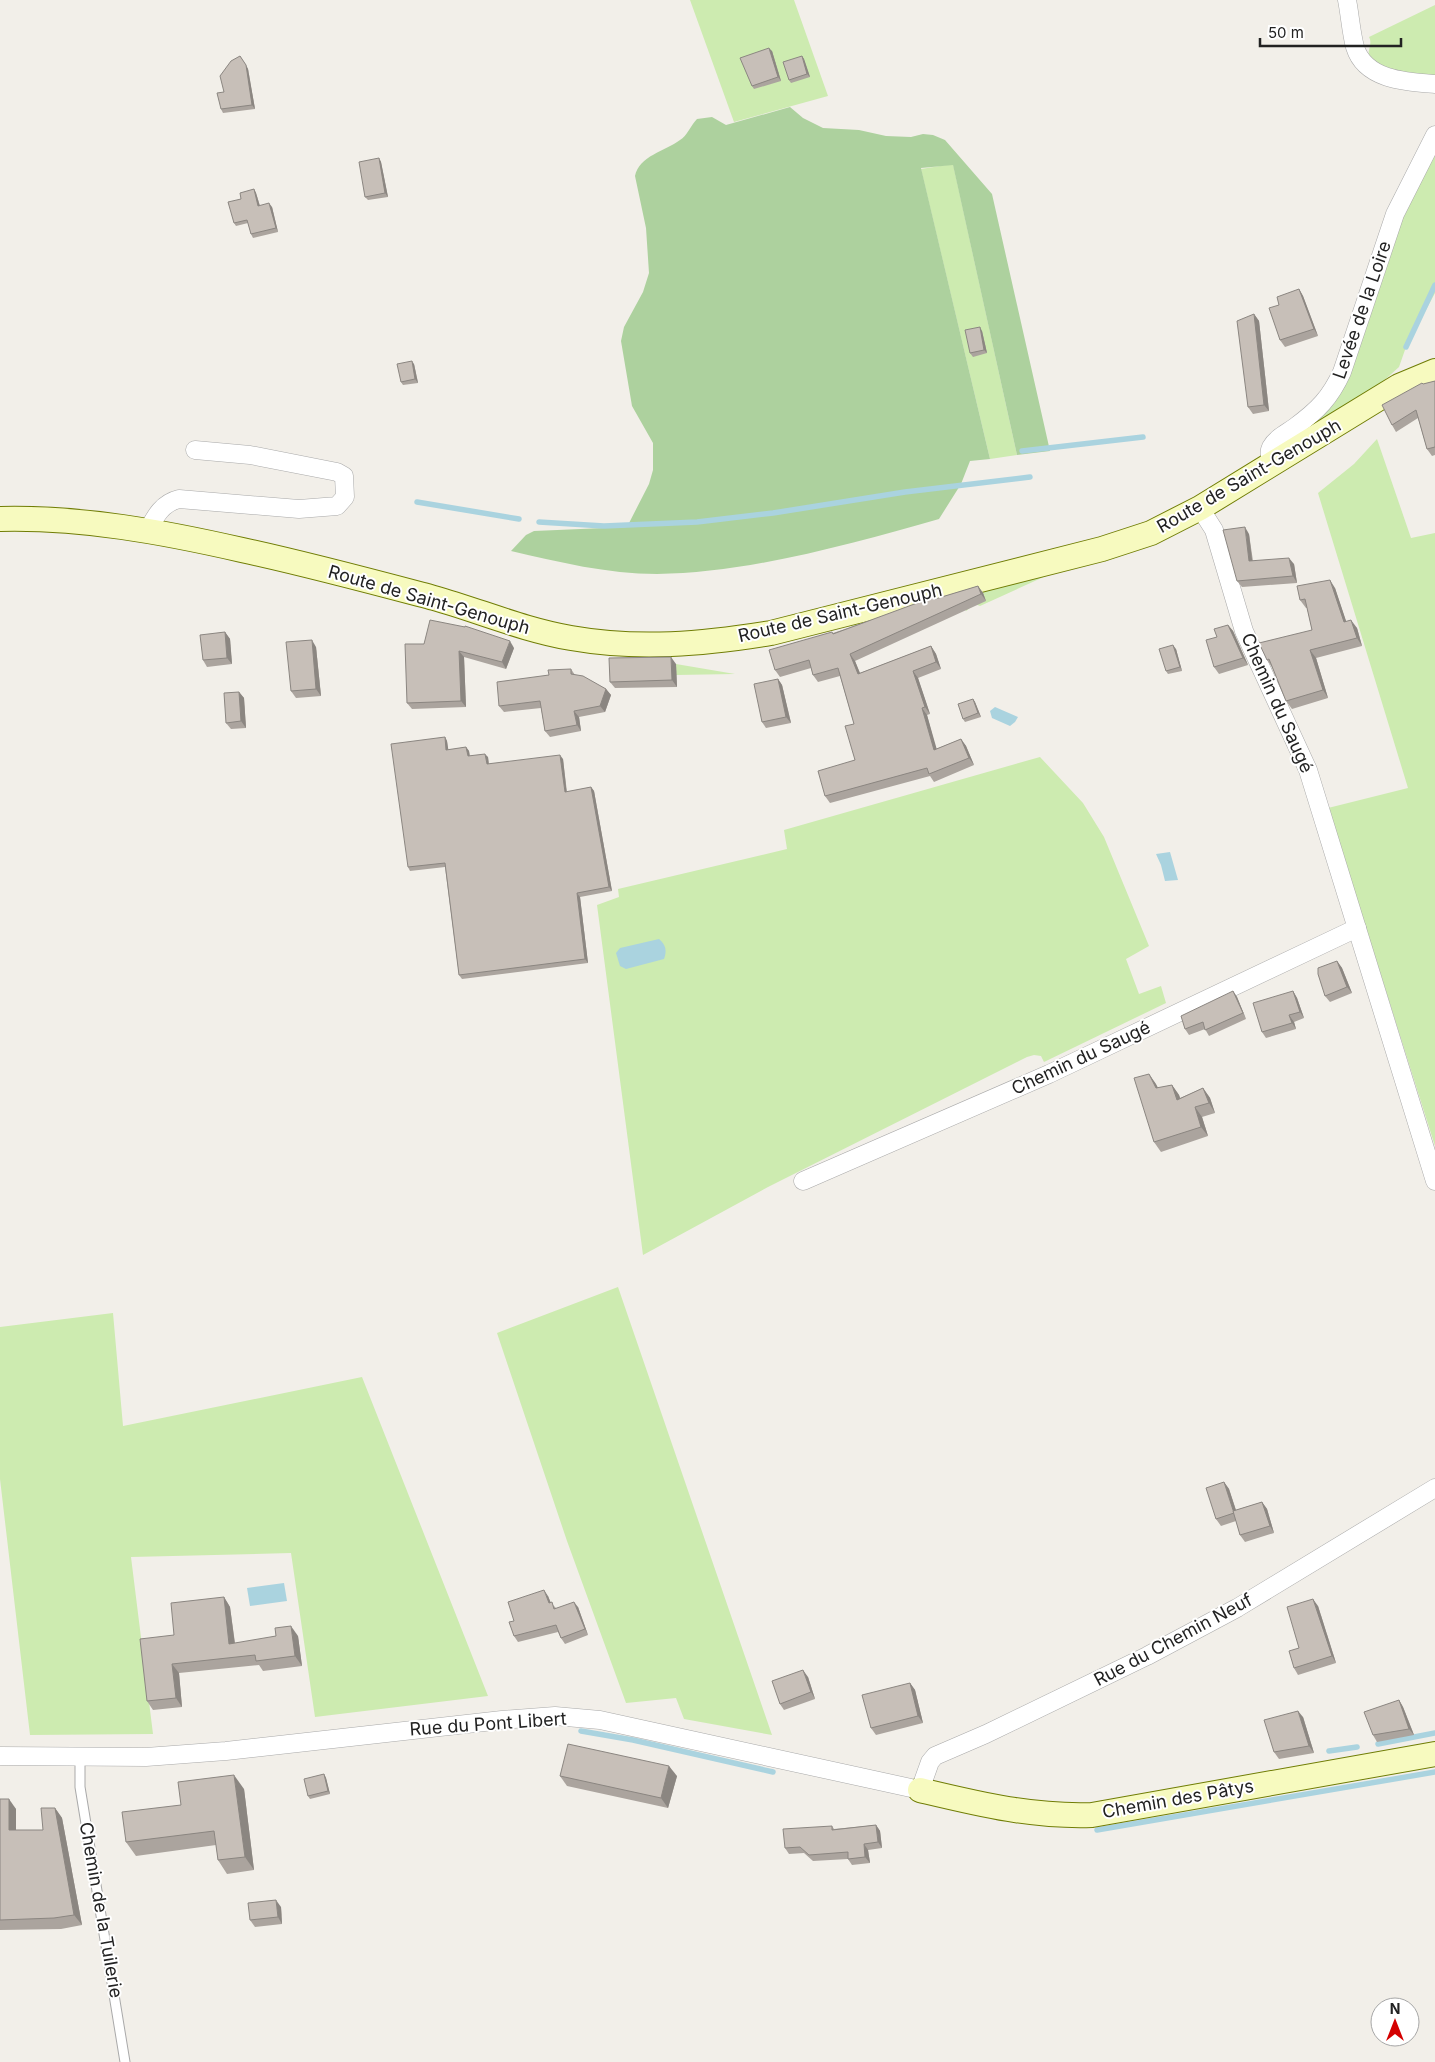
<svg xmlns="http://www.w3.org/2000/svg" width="1435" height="2062" font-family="Inter,sans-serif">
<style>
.grass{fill:#cdebb0}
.forest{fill:#add19e}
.water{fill:#aad3df}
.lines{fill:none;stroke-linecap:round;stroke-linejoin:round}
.stream{stroke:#aad3df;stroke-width:5.5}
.lane-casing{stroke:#a9a9a9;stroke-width:11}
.street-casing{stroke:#a9a9a9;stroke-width:19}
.secondary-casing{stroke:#707d05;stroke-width:26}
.lane{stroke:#fff;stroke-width:9}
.street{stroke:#fff;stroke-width:18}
.secondary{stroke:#f7fabf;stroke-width:24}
.wall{fill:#aba49e}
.shaded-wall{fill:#8b8681}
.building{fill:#c7bfb8;stroke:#8b8681}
.labels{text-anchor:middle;stroke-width:4;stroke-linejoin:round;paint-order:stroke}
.street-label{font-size:18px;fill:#222;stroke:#fff}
</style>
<rect width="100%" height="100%" fill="#f2efe9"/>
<g class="grass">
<polygon points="690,0 794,0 828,96 734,122"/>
<path d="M1435 5V79L1390 72 1369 57C1367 50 1373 44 1369 37Z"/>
<polygon points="1435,146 1435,293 1406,347 1399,367 1369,394 1282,443 1311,423 1397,224"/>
<polygon points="953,164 1017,455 990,459 921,169"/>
<polygon points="1377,439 1411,538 1435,533 1435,1146 1328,808 1408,788 1318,493 1354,464"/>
<polygon points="1070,565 980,606 975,604 966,611 960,601 843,631 868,618"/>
<polygon points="676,664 735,674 676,675"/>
<polygon points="1040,757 1083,803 1104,837 1149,946 1126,959 1139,994 1161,986 1166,1003 1044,1062 1041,1056 1034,1055 1027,1057 768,1187 643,1255 597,905 619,897 618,889 787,849 784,830"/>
<polygon points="618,1287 772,1735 684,1719 676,1698 626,1703 567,1541 497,1333"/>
<polygon points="113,1313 123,1426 362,1377 488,1696 315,1717 291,1553 131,1557 153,1734 30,1735 0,1479 0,1327"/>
</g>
<path class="forest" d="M790 107 803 118 823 128 859 130 886 136 911 137 923 134 933 135 945 140 992 194 1050 451 1017 455 953 165 921 168 990 459 970 461 961 484 939 519C851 544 748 573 657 574 607 574 559 562 511 551L526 535 534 531 627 527 649 484 653 470V443L632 406 621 341 624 327 643 292 649 273 646 228 635 176C639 156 665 151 680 140 687 136 691 125 697 119L712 117 726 125Z"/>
<g class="water">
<polygon points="995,707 1018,717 1015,722 1010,726 992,718 990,711"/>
<polygon points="1170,852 1178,880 1165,881 1161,865 1156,854"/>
<path d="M659 939C666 945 667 951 664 959L626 969 620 966 616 953 620 948Z"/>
<polygon points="284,1583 287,1601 250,1606 247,1588"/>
</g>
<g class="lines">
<g class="stream">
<polyline points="1406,347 1435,285"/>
<polyline points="1022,451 1143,437"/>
<polyline points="417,502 519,519"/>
<polyline points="539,522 604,526 697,522 773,513 905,492 1030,477"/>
<polyline points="581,1731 633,1740 773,1772"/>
<polyline points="1378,1744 1435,1733"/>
<polyline points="1329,1751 1357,1747"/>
<polyline points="1097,1830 1435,1772"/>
</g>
<g class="lane-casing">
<polyline id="lane" points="80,1758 80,1787 125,2062"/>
</g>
<g class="street-casing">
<g id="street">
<path d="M1347 0C1350 15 1351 32 1355 47 1365 80 1406 82 1435 84"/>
<path d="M1273 465C1270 459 1268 453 1271 447 1276 438 1287 433 1295 427 1318 410 1330 398 1342 372L1395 214 1435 135"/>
<polyline points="1200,508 1214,530 1244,631 1308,770 1435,1181"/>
<path d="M148 530C155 517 162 503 179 499L299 509 337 506 345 497 344 476 337 472 250 455 195 450"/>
<polyline points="803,1181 1049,1074 1357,928"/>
<polyline points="0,1756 146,1757 226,1751 502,1720 555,1716 600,1720 920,1790 930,1762 935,1756 986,1734 1147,1656 1237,1608 1435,1488"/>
</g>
</g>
<g class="secondary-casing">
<g id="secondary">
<path d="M0 519C82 517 163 532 242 550 307 564 370 581 434 598 480 611 524 630 571 638 639 650 703 644 771 633L1102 549 1151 533 1200 508 1399 386 1435 371"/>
<path d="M920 1790C979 1804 1031 1817 1092 1815L1435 1754"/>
</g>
</g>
<use href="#lane" class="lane"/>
<use href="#street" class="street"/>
<use href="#secondary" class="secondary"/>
</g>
<g class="wall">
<polygon points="772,51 781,81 754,89 752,86"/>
<polygon points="240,56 248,69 255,109 223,113 221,109 224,92"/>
<polygon points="802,56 804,59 810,77 791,83 789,80"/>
<polygon points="379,158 381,162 388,197 368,200 365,197"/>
<polygon points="254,189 256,193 260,206 272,207 278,232 253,238 251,234 248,223 236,226 234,223 241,199"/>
<polygon points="1299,289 1303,296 1318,336 1285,347 1280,340 1279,305"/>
<polygon points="1254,314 1259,321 1269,411 1253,414 1248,407"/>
<polygon points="982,331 987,353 973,357 970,353"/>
<polygon points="414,364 418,383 403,385 401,382"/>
<polygon points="1435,381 1435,455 1432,456 1427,449 1418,418 1396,432 1392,425 1424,384"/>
<polygon points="1249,534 1253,561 1294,564 1297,583 1242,587 1237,581"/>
<polygon points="978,586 983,593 986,601 855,661 860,673 931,646 936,654 941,669 918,678 930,714 927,715 936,749 961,739 966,746 974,765 934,782 930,776 830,803 825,796 855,760 854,724 840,676 818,682 813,675 811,668 780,677 775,670 833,633 935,599"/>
<polygon points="1335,588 1346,621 1357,628 1362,646 1316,658 1328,698 1292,709 1286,701 1272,667 1267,660 1312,630 1307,608 1306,608 1300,600"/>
<polygon points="1228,625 1233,631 1248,665 1219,674 1214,667 1217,637"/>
<polygon points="225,632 230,639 232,664 207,667 203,660"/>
<polygon points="424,644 514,648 506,669 464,657 466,707 412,709 407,703"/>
<polygon points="316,647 321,696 296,698 291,691"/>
<polygon points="1176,649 1182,671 1168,674 1166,671"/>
<polygon points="676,664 677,687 615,688 610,682"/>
<polygon points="571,669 575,675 606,689 611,695 605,712 579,717 581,731 550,737 545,731 541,708 504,712 499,706 549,675"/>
<polygon points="778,679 782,685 791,723 766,728 762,722"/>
<polygon points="239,692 244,698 246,728 231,729 226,723"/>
<polygon points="973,699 975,702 981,717 965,722 963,719"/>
<polygon points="445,737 447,741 448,750 466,747 469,751 470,756 488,757 489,764 563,759 567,792 591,787 594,791 612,891 580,897 588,963 462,979 459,975 445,867 410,871 408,867"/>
<polygon points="1337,961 1342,968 1352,993 1330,1002 1325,996"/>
<polygon points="1233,991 1237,997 1246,1019 1209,1036 1205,1029 1189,1035 1185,1029"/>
<polygon points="1293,991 1297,998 1304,1018 1294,1022 1296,1029 1266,1038 1262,1032"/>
<polygon points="1149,1074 1158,1088 1172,1085 1179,1095 1180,1098 1203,1088 1210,1098 1215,1113 1202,1117 1208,1136 1161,1152 1154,1142"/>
<polygon points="1224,1482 1229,1489 1236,1510 1262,1502 1267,1509 1274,1533 1245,1542 1240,1535 1236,1521 1221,1526 1216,1519"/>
<polygon points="548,1596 551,1603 556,1608 578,1607 588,1635 565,1644 561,1638 558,1632 518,1642 514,1636 514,1621"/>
<polygon points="224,1597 230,1607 235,1643 298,1636 302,1666 263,1671 259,1665 179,1673 182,1707 153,1710 147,1701 174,1635"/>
<polygon points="1318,1606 1336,1663 1298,1675 1294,1668 1299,1648"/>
<polygon points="808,1677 815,1699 784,1710 780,1704"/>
<polygon points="910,1683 915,1690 923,1723 876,1735 871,1728"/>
<polygon points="1399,1700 1403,1707 1414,1735 1377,1742 1373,1735"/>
<polygon points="1303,1717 1314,1753 1279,1759 1274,1752"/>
<polygon points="324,1774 326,1778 330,1794 310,1799 308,1796"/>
<polygon points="560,1776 677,1776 668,1808 567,1786"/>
<polygon points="244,1789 254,1870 227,1874 218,1860 216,1845 136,1856 126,1842 181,1805"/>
<polygon points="0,1799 16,1809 16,1830 43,1830 55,1808 62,1818 82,1925 61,1929 0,1930"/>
<polygon points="876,1825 880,1831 882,1848 868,1850 870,1863 852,1865 848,1859 813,1861 804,1853 789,1854 785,1848 832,1826 834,1829"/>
<polygon points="281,1907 282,1924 255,1927 250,1920"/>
</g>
<g class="shaded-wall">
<polygon points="769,48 772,51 781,81 778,77"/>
<polygon points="802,56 804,59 810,77 807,74"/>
<polygon points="246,65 248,69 255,109 252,105"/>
<polygon points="379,158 381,162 388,197 385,193"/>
<polygon points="254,189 256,193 261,210 258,206"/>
<polygon points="269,203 272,207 278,232 276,228"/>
<polygon points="1299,289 1303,296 1318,336 1314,329"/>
<polygon points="1254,314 1259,321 1269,411 1264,405"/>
<polygon points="980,327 982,331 987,353 984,350"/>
<polygon points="412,361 414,364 418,383 415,379"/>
<polygon points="1245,527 1249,534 1253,568 1249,561"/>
<polygon points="1289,558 1294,564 1297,583 1293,576"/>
<polygon points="1330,580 1335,588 1349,630 1344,622"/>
<polygon points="978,586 983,593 986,601 981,594"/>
<polygon points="1351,620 1357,628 1362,646 1357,638"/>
<polygon points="1228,625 1233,631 1248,665 1243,658"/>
<polygon points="225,632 230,639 232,664 227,658"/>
<polygon points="312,640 316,647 321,696 316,689"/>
<polygon points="510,641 514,648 506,669 502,662"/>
<polygon points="1173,645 1176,649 1182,671 1180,667"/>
<polygon points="931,646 936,654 941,669 936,662"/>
<polygon points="1310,650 1316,658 1328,698 1323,690"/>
<polygon points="459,651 464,657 466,707 461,701"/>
<polygon points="850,654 855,661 863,681 858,674"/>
<polygon points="671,657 676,664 677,687 672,680"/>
<polygon points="913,671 918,678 930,714 925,707"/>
<polygon points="778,679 782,685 791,723 786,717"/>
<polygon points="606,689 611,695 605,712 600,706"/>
<polygon points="239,692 244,698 246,728 241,721"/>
<polygon points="973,699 975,702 981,717 978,713"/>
<polygon points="922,708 927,715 939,757 934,750"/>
<polygon points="574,711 579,717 581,731 577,725"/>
<polygon points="445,737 447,741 449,754 446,750"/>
<polygon points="961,739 966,746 974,765 969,758"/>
<polygon points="466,747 469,751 470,760 468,756"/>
<polygon points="485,754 488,757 489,768 487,764"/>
<polygon points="560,755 563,759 567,796 565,792"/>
<polygon points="591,787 594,791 612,891 609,887"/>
<polygon points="577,893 580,897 588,963 585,959"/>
<polygon points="1337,961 1342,968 1352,993 1347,987"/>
<polygon points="1233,991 1237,997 1246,1019 1243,1013"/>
<polygon points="1293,991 1297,998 1304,1018 1300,1012"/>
<polygon points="1289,1015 1294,1022 1296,1029 1292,1023"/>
<polygon points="1149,1074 1156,1084 1163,1098 1156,1088"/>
<polygon points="1172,1085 1179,1095 1184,1109 1177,1100"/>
<polygon points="1203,1088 1210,1098 1215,1113 1209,1103"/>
<polygon points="1195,1107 1202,1117 1208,1136 1201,1127"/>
<polygon points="1224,1482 1229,1489 1239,1520 1234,1513"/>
<polygon points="1262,1502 1267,1509 1274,1533 1270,1526"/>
<polygon points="544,1590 548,1596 553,1609 549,1603"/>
<polygon points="224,1597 230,1607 236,1653 229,1644"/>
<polygon points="1313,1599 1318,1606 1336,1663 1332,1656"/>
<polygon points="574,1602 578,1607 588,1635 585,1629"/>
<polygon points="291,1626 298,1636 302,1666 295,1656"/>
<polygon points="172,1664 179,1673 182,1707 176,1698"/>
<polygon points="803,1670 808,1677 815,1699 811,1692"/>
<polygon points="910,1683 915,1690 923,1723 918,1716"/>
<polygon points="1399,1700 1403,1707 1414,1735 1409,1729"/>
<polygon points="1298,1711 1303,1717 1314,1753 1309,1746"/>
<polygon points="669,1766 677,1776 668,1808 661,1798"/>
<polygon points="324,1774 326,1778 330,1794 328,1791"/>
<polygon points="234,1775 244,1789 254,1870 245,1857"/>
<polygon points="9,1799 16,1809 16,1840 9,1830"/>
<polygon points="55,1808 62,1818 82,1925 74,1915"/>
<polygon points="876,1825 880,1831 882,1848 878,1842"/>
<polygon points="864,1844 868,1850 870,1863 865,1857"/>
<polygon points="276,1900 281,1907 282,1924 278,1917"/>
</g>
<g class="building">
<polygon points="769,48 778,77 752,86 740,58"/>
<polygon points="240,56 246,65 252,105 221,109 217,93 224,92 220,76 231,61"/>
<polygon points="802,56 807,74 789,80 783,62"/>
<polygon points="379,158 385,193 365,197 359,162"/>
<polygon points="254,189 258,206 269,203 276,228 251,234 247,220 234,223 228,202 241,199 240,193"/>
<polygon points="1299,289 1314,329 1280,340 1269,308 1279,305 1277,297"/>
<polygon points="1254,314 1264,405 1248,407 1237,321"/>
<polygon points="980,327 984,350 970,353 965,330"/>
<polygon points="412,361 415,379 401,382 397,364"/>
<polygon points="1435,381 1435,447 1427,449 1416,410 1392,425 1382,405 1422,383 1423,384"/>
<polygon points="1245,527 1249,561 1289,558 1293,576 1237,581 1223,530"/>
<polygon points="1330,580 1344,622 1351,620 1357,638 1310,650 1323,690 1286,701 1269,659 1267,660 1259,643 1312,630 1305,599 1300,600 1297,586"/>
<polygon points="978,586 981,594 850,654 858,674 931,646 936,662 913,671 925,707 922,708 934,750 961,739 969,758 929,774 927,768 825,796 818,771 855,760 845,726 854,724 838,668 813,675 809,660 775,670 769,650 832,632 833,634 928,599 934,597 935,599"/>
<polygon points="430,620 465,627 465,626 510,641 502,662 459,651 461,701 407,703 405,644 424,644"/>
<polygon points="1228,625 1243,658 1214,667 1206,640 1217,637 1214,629"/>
<polygon points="225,632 227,658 203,660 200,635"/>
<polygon points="312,640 316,689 291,691 286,642"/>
<polygon points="1173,645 1180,667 1166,671 1159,649"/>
<polygon points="671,657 672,680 610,682 609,658"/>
<polygon points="571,669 571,674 583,676 606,689 600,706 574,711 577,725 545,731 540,701 499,706 497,682 549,675 548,670"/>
<polygon points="778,679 786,717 762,722 754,684"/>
<polygon points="239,692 241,721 226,723 224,693"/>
<polygon points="973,699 978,713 963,719 958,704"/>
<polygon points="445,737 446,750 466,747 468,756 485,754 487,764 560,755 565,792 591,787 609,887 577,893 585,959 459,975 445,863 408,867 391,744"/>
<polygon points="1337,961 1347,987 1325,996 1318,974 1318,968"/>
<polygon points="1233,991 1243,1013 1205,1030 1203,1022 1185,1029 1181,1016"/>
<polygon points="1293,991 1300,1012 1289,1015 1292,1023 1262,1032 1253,1003"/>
<polygon points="1149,1074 1156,1088 1172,1085 1177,1100 1203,1088 1209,1103 1195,1107 1201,1127 1154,1142 1134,1078"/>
<polygon points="1224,1482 1234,1513 1216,1519 1206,1488"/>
<polygon points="1262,1502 1270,1526 1240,1535 1233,1511"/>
<polygon points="544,1590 549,1603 552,1602 554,1609 574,1602 585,1629 561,1638 556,1625 514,1636 509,1622 514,1621 508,1602"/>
<polygon points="224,1597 229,1644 276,1636 275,1628 291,1626 295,1656 256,1661 255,1655 172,1664 176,1698 147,1701 140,1639 174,1635 171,1603"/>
<polygon points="1313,1599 1332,1656 1294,1668 1289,1651 1299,1648 1287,1607"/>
<polygon points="803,1670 811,1692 780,1704 772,1681"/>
<polygon points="910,1683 918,1716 871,1728 862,1695"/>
<polygon points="1399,1700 1409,1729 1373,1735 1364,1712"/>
<polygon points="1298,1711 1309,1746 1274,1752 1264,1720"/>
<polygon points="568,1744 669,1766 661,1798 560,1776"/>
<polygon points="324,1774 328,1791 308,1796 304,1779"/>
<polygon points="234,1775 245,1857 218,1860 214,1831 126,1842 122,1812 181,1805 178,1782"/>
<polygon points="0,1799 9,1799 9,1830 43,1830 41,1808 55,1808 74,1915 54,1918 0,1920"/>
<polygon points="876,1825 878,1842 864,1844 865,1857 848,1859 848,1852 809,1855 800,1847 785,1848 783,1829 832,1826 832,1830"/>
<polygon points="276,1900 278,1917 250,1920 248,1903"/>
</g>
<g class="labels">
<g class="street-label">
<text transform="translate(1362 310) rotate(-71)" y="6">Levée de la Loire</text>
<text transform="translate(1249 476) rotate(-30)" y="6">Route de Saint-Genouph</text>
<text transform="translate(429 600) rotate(16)" y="6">Route de Saint-Genouph</text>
<text transform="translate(840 613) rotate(-13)" y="6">Route de Saint-Genouph</text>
<text transform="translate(1277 703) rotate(66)" y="6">Chemin du Saugé</text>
<text transform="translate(1081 1058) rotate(-25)" y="6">Chemin du Saugé</text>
<text transform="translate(1173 1640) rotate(-28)" y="6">Rue du Chemin Neuf</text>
<text transform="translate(488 1724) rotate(-4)" y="6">Rue du Pont Libert</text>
<text transform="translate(1178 1799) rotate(-10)" y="6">Chemin des Pâtys</text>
<text transform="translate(101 1910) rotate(80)" y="6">Chemin de la Tuilerie</text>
</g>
</g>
<g transform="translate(1395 2022)"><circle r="24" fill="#ffffff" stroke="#a7a7a7"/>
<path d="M0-4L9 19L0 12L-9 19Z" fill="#d40000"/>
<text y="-8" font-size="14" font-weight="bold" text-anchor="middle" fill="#222222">N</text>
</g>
<path d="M1260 38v8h141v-8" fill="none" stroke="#222222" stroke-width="2.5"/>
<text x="1268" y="38" font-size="15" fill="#222222" stroke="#ffffff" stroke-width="4" paint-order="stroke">50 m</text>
</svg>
